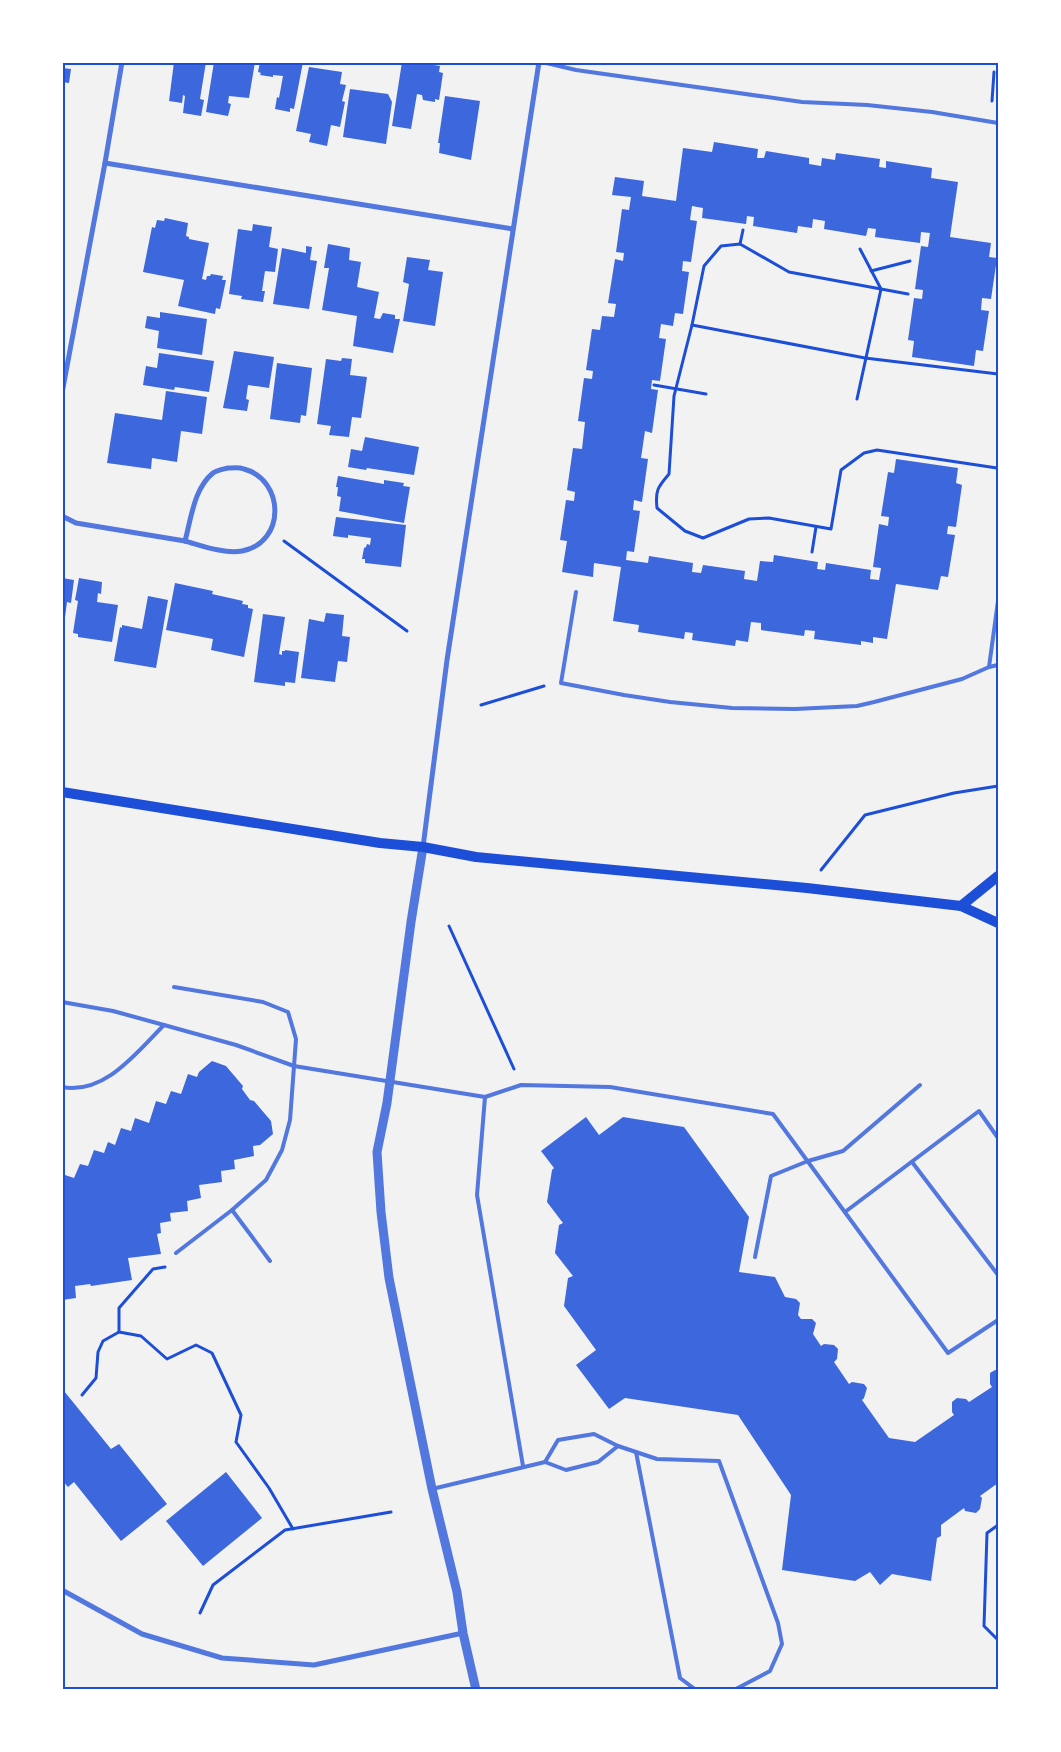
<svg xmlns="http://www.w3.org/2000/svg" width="1061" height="1752" font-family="Rubik,sans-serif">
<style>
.building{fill:#3d67dc}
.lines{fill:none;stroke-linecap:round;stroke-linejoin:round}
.path{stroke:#1d4ed8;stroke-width:3}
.service{stroke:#5277de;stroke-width:4}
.minor{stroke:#5277de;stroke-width:5}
.tertiary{stroke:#5277de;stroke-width:9}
.secondary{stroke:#1d4ed8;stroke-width:10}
.neatline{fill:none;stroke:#1d4ed8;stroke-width:2}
</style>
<rect width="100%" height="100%" fill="#f2f2f2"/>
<g class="building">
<polygon points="174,62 206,62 200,99 204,100 201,116 183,113 185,96 183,95 182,103 169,101"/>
<polygon points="214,62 255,62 249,98 229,96 228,103 231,104 228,116 206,112"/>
<polygon points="260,62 303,62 294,109 290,108 290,112 275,109 277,97 279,98 283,76 273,75 273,77 260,75 261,73 258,72"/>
<polygon points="402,62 416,62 440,66 439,72 443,73 439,100 435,99 435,102 423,100 422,95 417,94 411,129 392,126"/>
<polygon points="309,67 342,72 340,84 346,85 342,101 345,102 340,127 331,125 327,146 309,142 311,134 296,131"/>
<polygon points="62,68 71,69 69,83 62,82"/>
<polygon points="350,89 388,94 392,102 386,144 343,137"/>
<polygon points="445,96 480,101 471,160 439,153 440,143 438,143"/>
<polygon points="714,142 758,149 757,158 764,158 766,151 809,158 809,164 821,166 822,158 835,160 836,153 880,159 879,167 886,168 886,161 932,168 931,178 958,182 950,237 991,243 989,257 997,258 991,299 982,298 981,310 989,311 983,351 976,350 974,366 912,357 914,341 908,340 914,298 922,299 923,290 915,289 921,246 928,247 930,233 921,232 920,243 875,237 876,229 868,228 866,236 824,229 825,221 813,219 812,228 798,226 797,233 753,226 754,217 747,216 746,224 702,218 703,208 692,206 690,220 697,221 691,262 683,261 682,271 689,272 683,314 675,313 673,326 661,324 659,338 666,339 660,381 652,380 651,389 658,390 652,433 645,431 641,458 648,459 642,502 634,500 633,510 640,511 634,552 627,551 626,560 648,563 649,556 693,563 692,572 701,573 703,565 745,571 744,579 757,581 760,561 773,562 774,555 818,562 817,569 825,570 826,563 871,570 870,579 879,580 881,568 873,567 879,524 888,526 889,517 881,516 888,472 894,473 896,459 958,468 956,483 962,485 956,527 948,526 947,534 955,535 948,577 941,576 938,590 896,584 887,639 873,637 873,643 861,641 861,645 814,639 815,631 805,630 804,636 761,630 761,623 751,622 748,642 736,640 735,646 692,640 693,633 685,632 684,639 638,632 639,625 613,621 621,567 594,563 593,577 562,572 567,541 560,540 566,500 574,501 575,492 567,490 573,448 582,449 585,422 578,421 584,378 592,379 593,371 586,370 592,329 600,330 602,316 614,317 616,304 608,303 615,259 623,261 624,253 616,252 622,209 629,210 631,197 612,195 615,177 644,181 642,196 676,201 683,148 712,152"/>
<polygon points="165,218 188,223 186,236 189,237 189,239 209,243 202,279 206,280 207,276 210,276 211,274 223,276 222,280 226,280 220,309 216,308 215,314 178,306 184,280 143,272 152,227 155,228 157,220 164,221"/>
<polygon points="253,224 272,227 269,247 278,249 275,272 265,271 262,291 265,291 263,302 241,299 242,296 229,294 238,229 252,231"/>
<polygon points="328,244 350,248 349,260 361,262 357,287 379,292 374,318 380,319 383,313 395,315 395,319 400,319 393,353 353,346 357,316 322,310 329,268 324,268"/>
<polygon points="306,246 312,247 310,260 317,261 309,309 273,304 282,248 306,253"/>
<polygon points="407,257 430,260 428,270 443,272 435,326 403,321 409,284 403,282"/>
<polygon points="160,312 207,319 202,355 157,348 159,331 145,328 147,316 160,318"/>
<polygon points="234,351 274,357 269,388 248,385 246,399 249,400 247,411 223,408"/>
<polygon points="159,353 214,361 209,392 175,387 174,390 143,385 146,366 157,368"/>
<polygon points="342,358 352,359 350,375 367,377 361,418 352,417 349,437 329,435 331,426 317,424 326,359 341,361"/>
<polygon points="277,363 312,368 306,416 301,415 300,423 270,419"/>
<polygon points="166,391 207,397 202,434 181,431 177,462 152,458 151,469 107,463 115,413 162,420"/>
<polygon points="365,437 419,447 414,475 367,468 366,470 348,467 351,449 362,451"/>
<polygon points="338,476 384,484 384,480 404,483 403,486 410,487 404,523 339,511 341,497 337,496 338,487 336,487"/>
<polygon points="336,517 406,525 401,567 365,563 365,559 362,559 364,548 366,547 367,544 370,545 371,538 348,535 348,538 333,536"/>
<polygon points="62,578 74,580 71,603 67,602 64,625"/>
<polygon points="79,578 102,582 101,594 98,593 97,602 118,605 112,642 78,637 78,634 73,633 78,601 75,600"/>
<polygon points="175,583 213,591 212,594 243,601 242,604 248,605 248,608 253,609 244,657 211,650 213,639 166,630"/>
<polygon points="148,596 168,600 156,668 114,661 120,627 122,628 122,625 142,629"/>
<polygon points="326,613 344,615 342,636 350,637 347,662 338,661 335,682 301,678 309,619 324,622"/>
<polygon points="263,614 285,617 279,654 282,655 282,651 285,651 285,650 299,652 295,683 285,682 285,686 254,682"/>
<polygon points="212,1061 226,1066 243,1086 242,1089 250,1100 254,1101 271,1121 273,1134 260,1145 253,1146 254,1156 234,1160 235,1169 221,1171 222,1182 199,1185 201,1198 187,1201 188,1211 170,1213 171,1221 160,1223 161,1233 157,1234 161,1254 128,1258 132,1280 91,1286 90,1284 75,1286 76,1298 62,1300 62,1182 65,1175 74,1178 80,1164 88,1166 94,1150 104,1153 108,1142 115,1145 121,1128 131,1131 135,1118 149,1123 156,1101 166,1104 171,1091 181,1094 188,1074 197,1077 199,1072"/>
<polygon points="586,1117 599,1135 623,1117 684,1127 749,1217 739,1272 775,1277 785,1297 796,1299 800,1303 798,1315 801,1319 812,1319 816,1323 813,1334 821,1346 824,1344 834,1345 838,1349 837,1359 834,1362 849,1384 852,1382 864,1384 867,1388 864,1398 862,1400 889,1438 915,1442 954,1415 952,1412 952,1402 957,1398 966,1399 969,1402 992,1387 990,1384 990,1373 995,1370 998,1371 998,1483 980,1496 982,1498 980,1509 976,1513 965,1511 964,1508 941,1525 941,1536 937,1538 931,1581 892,1574 880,1585 870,1572 855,1581 782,1570 791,1495 738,1415 625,1398 609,1409 576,1365 596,1350 564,1306 568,1278 573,1276 555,1253 559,1225 563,1223 547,1202 552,1170 554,1168 541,1151"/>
<polygon points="64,1391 111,1449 119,1444 167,1504 121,1541 74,1482 68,1487 62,1480 62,1392"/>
<polygon points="226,1472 262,1518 203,1566 166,1521"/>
</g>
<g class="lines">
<g class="path">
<polyline points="992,101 994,72"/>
<polyline points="740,244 743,230"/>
<polyline points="871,271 910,261"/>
<path d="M908 294 789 272 740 244 721 246 704 266 692 325 674 396 669 474C658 487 655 490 657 508L685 531 703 538 749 519 769 518 831 529 841 470 864 453 877 450 997 468"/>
<polyline points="692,325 865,358 998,374"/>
<polyline points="654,385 706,394"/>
<polyline points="857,399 881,289 860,249"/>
<polyline points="284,541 407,631"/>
<polyline points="812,552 816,527"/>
<polyline points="481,705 544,686"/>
<polyline points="821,870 865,815 954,793 998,786"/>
<polyline points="449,926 514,1069"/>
<polyline points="165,1267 153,1269 119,1308 119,1332 141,1336 167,1359 196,1345 212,1353 241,1415 236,1442 269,1488 293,1529"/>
<polyline points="82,1395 96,1378 98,1352 103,1341 119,1332"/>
<polyline points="998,1525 987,1533 984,1626 998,1640"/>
<polyline points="200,1613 213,1585 285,1530 391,1512"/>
</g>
<g class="service">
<polyline points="542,62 576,70 802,102 867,105 932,112 998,123"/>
<polyline points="576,592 561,683 624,695 670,702 732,708 795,709 857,706 874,702 962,679 989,667 998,665"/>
<polyline points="989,667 998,601"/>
<polyline points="174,987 263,1002 288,1012 296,1039 290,1120 282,1150 266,1180 232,1210 176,1253"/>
<polyline points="62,1002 113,1011 164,1025 236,1045 294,1066 485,1097 521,1085 610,1087 773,1114 948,1353 998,1320"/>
<path d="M62 1087C105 1095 137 1052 164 1025"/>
<polyline points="485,1097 477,1195 523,1466"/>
<polyline points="912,1162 998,1275"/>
<polyline points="232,1210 270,1261"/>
<polyline points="845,1212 979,1111 998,1138"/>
<polyline points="755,1257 771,1176 808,1161 843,1151 920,1085"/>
<polyline points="636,1452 680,1678 696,1690"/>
<polyline points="545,1462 558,1440 594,1434 618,1446 657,1459 719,1461 778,1623 782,1644 770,1671 734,1690"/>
<polyline points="432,1489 545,1462 566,1470 598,1462 618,1446"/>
</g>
<g class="minor">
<polyline points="105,163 513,229"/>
<polyline points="62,393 105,163 122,62"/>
<path d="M228 468C233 468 239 467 244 469 285 480 286 543 242 551 224 554 203 546 185 541 191 519 194 488 213 473 217 470 224 469 228 468Z"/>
<polyline points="62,516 76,523 185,541"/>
<polyline points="423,847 447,660 539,62"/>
<polyline points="62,1590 142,1634 222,1658 314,1665 463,1633"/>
</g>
<polyline class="tertiary" points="423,847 411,922 387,1103 377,1152 381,1212 389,1278 432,1489 457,1592 463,1633 476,1690"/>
<g class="secondary">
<polyline points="62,792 380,843 423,847 476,857 807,888 961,906 998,923"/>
<polyline points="961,906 998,876"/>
</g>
</g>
<rect width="1061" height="1752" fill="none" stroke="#ffffff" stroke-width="128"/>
<rect x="64" y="64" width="933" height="1624" class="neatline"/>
</svg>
